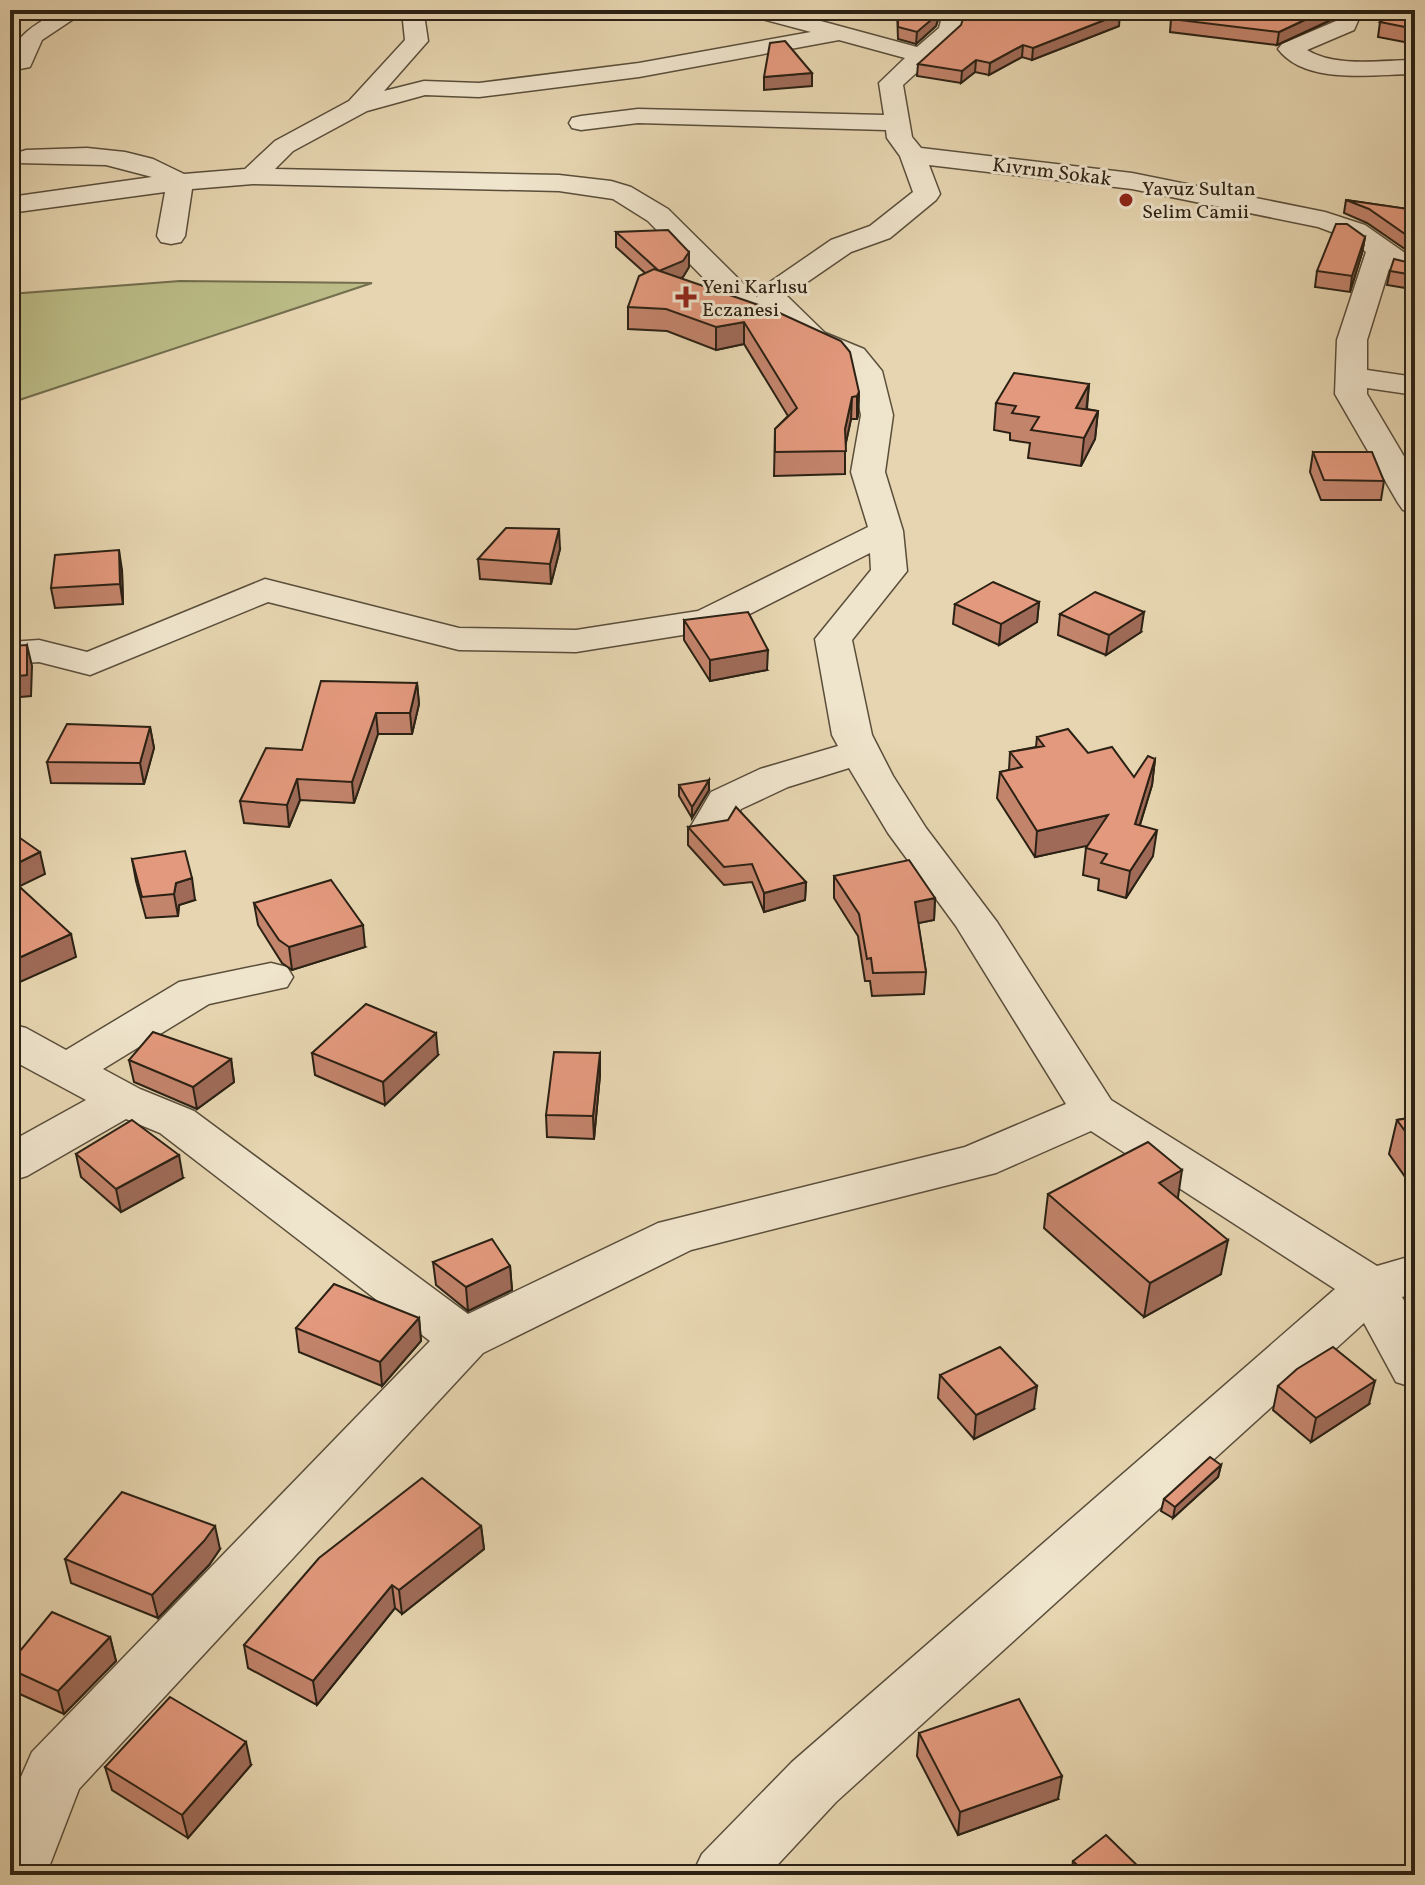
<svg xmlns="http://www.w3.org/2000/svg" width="1425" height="1885" font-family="Vollkorn,serif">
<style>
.green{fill:#bbbc87;stroke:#736e4e;stroke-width:2}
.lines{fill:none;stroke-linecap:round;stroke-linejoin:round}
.minor-casing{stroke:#5a4e3b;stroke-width:3}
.minor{fill:#efe4cc;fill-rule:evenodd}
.wall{fill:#c3846c;stroke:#2b2114;stroke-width:2}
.shaded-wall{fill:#9f6b58;stroke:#2b2114;stroke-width:2}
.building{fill:#e3997d;stroke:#2b2114;stroke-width:2}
.poi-dot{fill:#8f2418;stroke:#efe4cc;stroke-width:3}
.labels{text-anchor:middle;stroke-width:6;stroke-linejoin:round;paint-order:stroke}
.far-street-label{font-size:20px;fill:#2b2114;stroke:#efe4cc}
.far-poi-label{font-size:20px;fill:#2b2114;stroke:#efe4cc;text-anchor:start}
</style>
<rect width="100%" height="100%" fill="#e6d5b0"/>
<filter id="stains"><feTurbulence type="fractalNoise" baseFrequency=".0025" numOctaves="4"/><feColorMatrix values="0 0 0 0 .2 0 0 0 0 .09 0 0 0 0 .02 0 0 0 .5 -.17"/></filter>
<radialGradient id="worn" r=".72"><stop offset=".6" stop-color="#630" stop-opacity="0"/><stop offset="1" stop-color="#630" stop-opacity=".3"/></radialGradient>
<polygon class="green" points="180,281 372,283 10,403 10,294"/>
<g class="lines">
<g class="minor-casing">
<g id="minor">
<path d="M61 10H87L42 40 30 67 10 71C10 36 33 26 61 10Z"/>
<path d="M396 10H418L425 21 428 41 384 91 424 81 479 83 639 63 811 32 747 15 744 10H780L917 47 939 28 944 10H966L958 35 903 85 912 137 921 148 1132 173 1325 212 1365 225 1415 260V277L1389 269 1367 340V370L1415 377V395L1367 388V394L1415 475V513L1403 510 1398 503 1335 394 1337 340 1366 252 1345 237 1318 227 1132 189 929 165 940 194 936 200 890 238 851 252 787 296 825 333 864 349 882 371 893 415 885 472 903 531 907 571 852 640 872 735 893 776 926 828 997 922 1111 1100 1377 1266 1415 1255V1293L1402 1297 1415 1319V1388L1396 1382 1364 1323 836 1802 768 1875H692L702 1854 792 1762 1335 1289 1091 1131 996 1173 691 1250 483 1353 79 1789 46 1875H10V1802L32 1752 430 1341 160 1133 126 1119 27 1176 10 1181V1142L86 1100 10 1059V1024L26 1028 66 1050 179 982 271 963 287 967 293 977 287 987 209 1004 103 1069 140 1089 194 1111 468 1314 658 1223 965 1147 1066 1104 956 926 888 833 849 768 788 787 741 809 727 835 712 838 697 835 691 826 711 792 760 769 838 746 832 735 815 639 871 570 870 553 720 629 576 652 459 650 268 602 90 675 39 662 10 664V642L39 640 87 652 265 579 459 628 576 630 698 611 868 527 851 472 861 415 852 373 842 361 803 345 794 335 782 333 732 307 648 221 613 199 559 191 253 184 192 189 185 236 181 242 171 244 161 242 157 236 165 192 10 213V197L152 177 106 165 17 163 13 158 17 153 26 150 87 148 125 152 153 159 184 174 245 169 275 141 349 101 405 40 403 21ZM839 40 905 58 879 83 884 115 638 109 581 116 572 118 569 123 572 128 581 130 638 123 886 130 887 138 900 156 913 192 870 226 831 240 760 289 757 297 668 209 631 187 611 181 559 175 275 169 293 151 367 111 425 95 479 97 639 77Z"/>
<path d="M1321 10H1358L1361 14 1354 30 1307 50C1336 68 1382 60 1415 60V74C1375 74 1306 86 1278 49L1282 44 1336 21 1337 18 1324 15Z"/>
</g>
</g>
<use href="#minor" class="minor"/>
</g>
<g class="wall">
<polygon points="897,10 941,10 936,26 916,44 898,39"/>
<polygon points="1415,10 1415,44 1378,37 1380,22"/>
<polygon points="1171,19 1331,20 1277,45 1170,32"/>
<polygon points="1119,26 1032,60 1022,57 989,75 975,72 961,83 917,76 918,64"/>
<polygon points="1346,200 1415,210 1415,256 1367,223 1344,213"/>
<polygon points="616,232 689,252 689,267 683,277 680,278 859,392 858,415 857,419 851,419 845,446 845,474 774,476 775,429 788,416 744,344 716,350 667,331 628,329 628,307 645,273 616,247"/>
<polygon points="1365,237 1362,253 1350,292 1315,287 1317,271"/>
<polygon points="1415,264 1415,302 1411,289 1387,285 1390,271"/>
<polygon points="1089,384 1087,409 1098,411 1095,439 1081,466 1028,458 1030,443 1010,440 1010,433 994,430 996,403"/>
<polygon points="1313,452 1384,481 1381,500 1321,500 1310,472"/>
<polygon points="560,549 551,584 480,579 478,559"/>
<polygon points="122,570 123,604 55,608 51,588"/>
<polygon points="1039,602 1037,622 999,645 953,624 955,604"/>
<polygon points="1060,614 1141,632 1106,655 1058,635"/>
<polygon points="684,620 767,670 710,681 684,640"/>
<polygon points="417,683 419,704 412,734 378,734 354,803 300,800 289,827 244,823 240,801 302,750"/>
<polygon points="150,727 154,748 144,784 51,783 47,762"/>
<polygon points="1037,737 1088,753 1134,777 1155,759 1152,785 1140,825 1153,856 1126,898 1098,890 1099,879 1083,875 1086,848 1088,845 1035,857 997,798 1000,772 1009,770 1010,752 1036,747"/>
<polygon points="679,785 709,790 692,818 679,796"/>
<polygon points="688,827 806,882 805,900 764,912 752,882 724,885 688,845"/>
<polygon points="132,859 195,900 179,905 178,916 146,918 136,881"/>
<polygon points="834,876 935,898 934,920 918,923 926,972 924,994 872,996 870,981 865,981 858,936 834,898"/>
<polygon points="254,903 365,947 292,970 282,963 258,925"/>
<polygon points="312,1053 438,1055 385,1105 315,1075"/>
<polygon points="600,1053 600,1075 594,1139 547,1137 546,1115"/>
<polygon points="231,1059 234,1082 197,1109 134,1082 129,1060"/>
<polygon points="1415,1117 1415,1191 1389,1154 1397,1120"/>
<polygon points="76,1154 183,1178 121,1212 81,1177"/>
<polygon points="1048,1194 1178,1198 1221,1274 1144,1317 1044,1228"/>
<polygon points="433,1262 510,1266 512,1290 468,1311 436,1285"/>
<polygon points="419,1318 421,1341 382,1386 299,1352 296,1328"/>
<polygon points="940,1375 1034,1409 974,1439 938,1398"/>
<polygon points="1278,1386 1369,1404 1311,1442 1273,1410"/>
<polygon points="1221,1465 1218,1477 1173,1518 1161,1511 1164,1499"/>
<polygon points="481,1526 484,1549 402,1614 395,1608 317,1705 248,1668 244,1645"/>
<polygon points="220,1549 209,1565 158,1618 71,1583 65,1559"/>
<polygon points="110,1637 116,1661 64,1714 13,1691 10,1680 10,1663"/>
<polygon points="919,1733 1058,1799 958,1835 917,1756"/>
<polygon points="251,1765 188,1838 112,1790 105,1767"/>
<polygon points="1073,1861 1147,1875 1071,1875"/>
</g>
<g class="shaded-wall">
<polygon points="938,10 941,10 936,26 916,44 917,32"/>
<polygon points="1326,10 1333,10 1331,20 1277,45 1279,32"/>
<polygon points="1120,14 1119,26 1032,60 1033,48"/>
<polygon points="1023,45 1022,57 989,75 990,63"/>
<polygon points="976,60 975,72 961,83 962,71"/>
<polygon points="812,73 812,86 764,90 764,77"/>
<polygon points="1365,237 1362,253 1350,292 1352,276"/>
<polygon points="689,252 689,267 683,277 660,287 659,271"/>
<polygon points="744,322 744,344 716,350 716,327"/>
<polygon points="1089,384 1086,412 1076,408"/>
<polygon points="859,392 858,415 857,419 857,396"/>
<polygon points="852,397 851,419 844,452 845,429"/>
<polygon points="1098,411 1095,439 1081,466 1084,438"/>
<polygon points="559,529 560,549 551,584 550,564"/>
<polygon points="119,550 122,570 123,604 120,584"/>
<polygon points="1039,602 1037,622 999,645 1001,624"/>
<polygon points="1144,612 1141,632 1106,655 1109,635"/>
<polygon points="27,645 32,666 31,696 10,698 10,677"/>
<polygon points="768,650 767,670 710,681 710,660"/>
<polygon points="417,683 419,704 412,734 410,713"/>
<polygon points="376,713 378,734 354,803 352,782"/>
<polygon points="150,727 154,748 144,784 140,763"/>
<polygon points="1155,759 1152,785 1132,850 1135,824"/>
<polygon points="297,779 300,800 289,827 287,805"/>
<polygon points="709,780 709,790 692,818 692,807"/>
<polygon points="1108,815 1105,842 1035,857 1037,831"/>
<polygon points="1157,830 1153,856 1126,898 1130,871"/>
<polygon points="40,852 45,874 10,891 10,867"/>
<polygon points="192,878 195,900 179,905 178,916 174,894 176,883"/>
<polygon points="806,882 805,900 764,912 764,893"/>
<polygon points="935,898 934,920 914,924 915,902"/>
<polygon points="363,925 365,947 292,970 289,947"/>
<polygon points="71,934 76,957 11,986 10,962"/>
<polygon points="436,1033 438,1055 385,1105 383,1082"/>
<polygon points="600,1053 600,1075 594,1139 593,1116"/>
<polygon points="231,1059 234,1082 197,1109 193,1087"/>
<polygon points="179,1155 183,1178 121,1212 116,1189"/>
<polygon points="1182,1170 1177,1204 1159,1183"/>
<polygon points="1228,1240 1221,1274 1144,1317 1150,1283"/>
<polygon points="510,1266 512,1290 468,1311 466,1287"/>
<polygon points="419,1318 421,1341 382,1386 380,1362"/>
<polygon points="1375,1381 1369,1404 1311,1442 1316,1418"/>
<polygon points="1037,1386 1034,1409 974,1439 976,1415"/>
<polygon points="1221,1465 1218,1477 1173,1518 1175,1507"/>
<polygon points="215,1526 220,1549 209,1565 158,1618 152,1595"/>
<polygon points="481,1526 484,1549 402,1614 399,1590"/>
<polygon points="392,1585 395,1608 317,1705 313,1681"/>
<polygon points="110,1637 116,1661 64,1714 58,1691"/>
<polygon points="246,1742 251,1765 188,1838 182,1815"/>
<polygon points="1062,1776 1058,1799 958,1835 960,1812"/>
</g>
<g class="building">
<polygon points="898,10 938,10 937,15 917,32 898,27"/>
<polygon points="966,10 1110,10 1120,14 1033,48 1023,45 990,63 976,60 962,71 918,64 961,25"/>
<polygon points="1192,10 1326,10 1279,32 1171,19"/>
<polygon points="1398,10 1415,10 1415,29 1380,22"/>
<polygon points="785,41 812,73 764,77 770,43"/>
<polygon points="1346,200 1415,210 1415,241 1369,209"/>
<polygon points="1336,224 1347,224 1365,237 1352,276 1317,271"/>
<polygon points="668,230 689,252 683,261 659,271 616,232"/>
<polygon points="1394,259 1415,264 1415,280 1413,275 1390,271"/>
<polygon points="654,269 773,310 841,341 850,352 859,392 857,396 852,397 845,429 846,451 775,452 775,429 797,408 744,322 716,327 666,309 628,307 639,276"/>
<polygon points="1014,373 1089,384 1076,408 1098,411 1084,438 1031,430 1039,417 1012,413 1016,406 996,403"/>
<polygon points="1313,452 1372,452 1384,481 1324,480"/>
<polygon points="506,528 559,529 550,564 478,559"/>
<polygon points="119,550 120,584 51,588 55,555"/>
<polygon points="993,582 1039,602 1001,624 955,604"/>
<polygon points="1095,592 1144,612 1109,635 1060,614"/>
<polygon points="748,612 768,650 710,660 684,620"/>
<polygon points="27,645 27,675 10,677 10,646"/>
<polygon points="321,681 417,683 410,713 376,713 352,782 297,779 287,805 240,801 266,748 302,750"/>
<polygon points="67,724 150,727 140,763 47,762"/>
<polygon points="1068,729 1088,753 1112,747 1134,777 1148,756 1155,759 1135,824 1157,830 1130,871 1101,863 1107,854 1086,848 1108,815 1037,831 1000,772 1022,767 1010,752 1044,746 1037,737"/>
<polygon points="709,780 692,807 679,785"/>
<polygon points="736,807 806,882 764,893 752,864 724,867 688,827 728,820"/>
<polygon points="10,831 40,852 10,867"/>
<polygon points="185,851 192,878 176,883 174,894 142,897 132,859"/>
<polygon points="909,860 935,898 915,902 926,972 873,973 871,958 867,959 859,914 834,876"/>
<polygon points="10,878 71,934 10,962"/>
<polygon points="331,880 363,925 289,947 279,940 254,903"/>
<polygon points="366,1004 436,1033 383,1082 312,1053"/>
<polygon points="153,1032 231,1059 193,1087 129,1060"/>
<polygon points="554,1052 600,1053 593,1116 546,1115"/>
<polygon points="1415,1117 1415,1145 1397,1120"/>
<polygon points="132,1120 179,1155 116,1189 76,1154"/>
<polygon points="1148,1142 1182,1170 1159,1183 1228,1240 1150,1283 1048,1194"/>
<polygon points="492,1239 510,1266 466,1287 433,1262"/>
<polygon points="334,1284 419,1318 380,1362 296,1328"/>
<polygon points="1000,1347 1037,1386 976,1415 940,1375"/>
<polygon points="1333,1347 1375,1381 1316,1418 1278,1386 1297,1369"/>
<polygon points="1210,1457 1221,1465 1175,1507 1164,1499"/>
<polygon points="422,1478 481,1526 399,1590 392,1585 313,1681 244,1645 319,1558"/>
<polygon points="122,1492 215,1526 204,1541 152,1595 65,1559"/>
<polygon points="52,1612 110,1637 58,1691 10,1669 10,1663"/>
<polygon points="170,1697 246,1742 182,1815 105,1767"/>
<polygon points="1019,1699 1062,1776 960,1812 919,1733"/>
<polygon points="1106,1835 1147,1875 1087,1875 1073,1861"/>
</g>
<g class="poi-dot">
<circle cx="1126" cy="200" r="8"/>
<path d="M682 285h8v8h8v8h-8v8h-8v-8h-8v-8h8z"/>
</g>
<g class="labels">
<g class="far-street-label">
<text transform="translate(1052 171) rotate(7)" y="7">Kıvrım Sokak</text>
</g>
<g class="far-poi-label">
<text x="1142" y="195">Yavuz Sultan<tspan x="1142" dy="23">Selim Camii</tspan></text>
<text x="702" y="293">Yeni Karlısu<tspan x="702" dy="23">Eczanesi</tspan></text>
</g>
</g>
<rect width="1425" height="1885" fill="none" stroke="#e6d5b0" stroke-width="40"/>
<rect x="12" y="12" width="1401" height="1861" fill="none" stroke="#2b2114" stroke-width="4"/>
<rect x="20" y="20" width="1385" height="1845" fill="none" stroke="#2b2114" stroke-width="2"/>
<rect width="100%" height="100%" filter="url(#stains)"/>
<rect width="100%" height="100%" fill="url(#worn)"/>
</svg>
